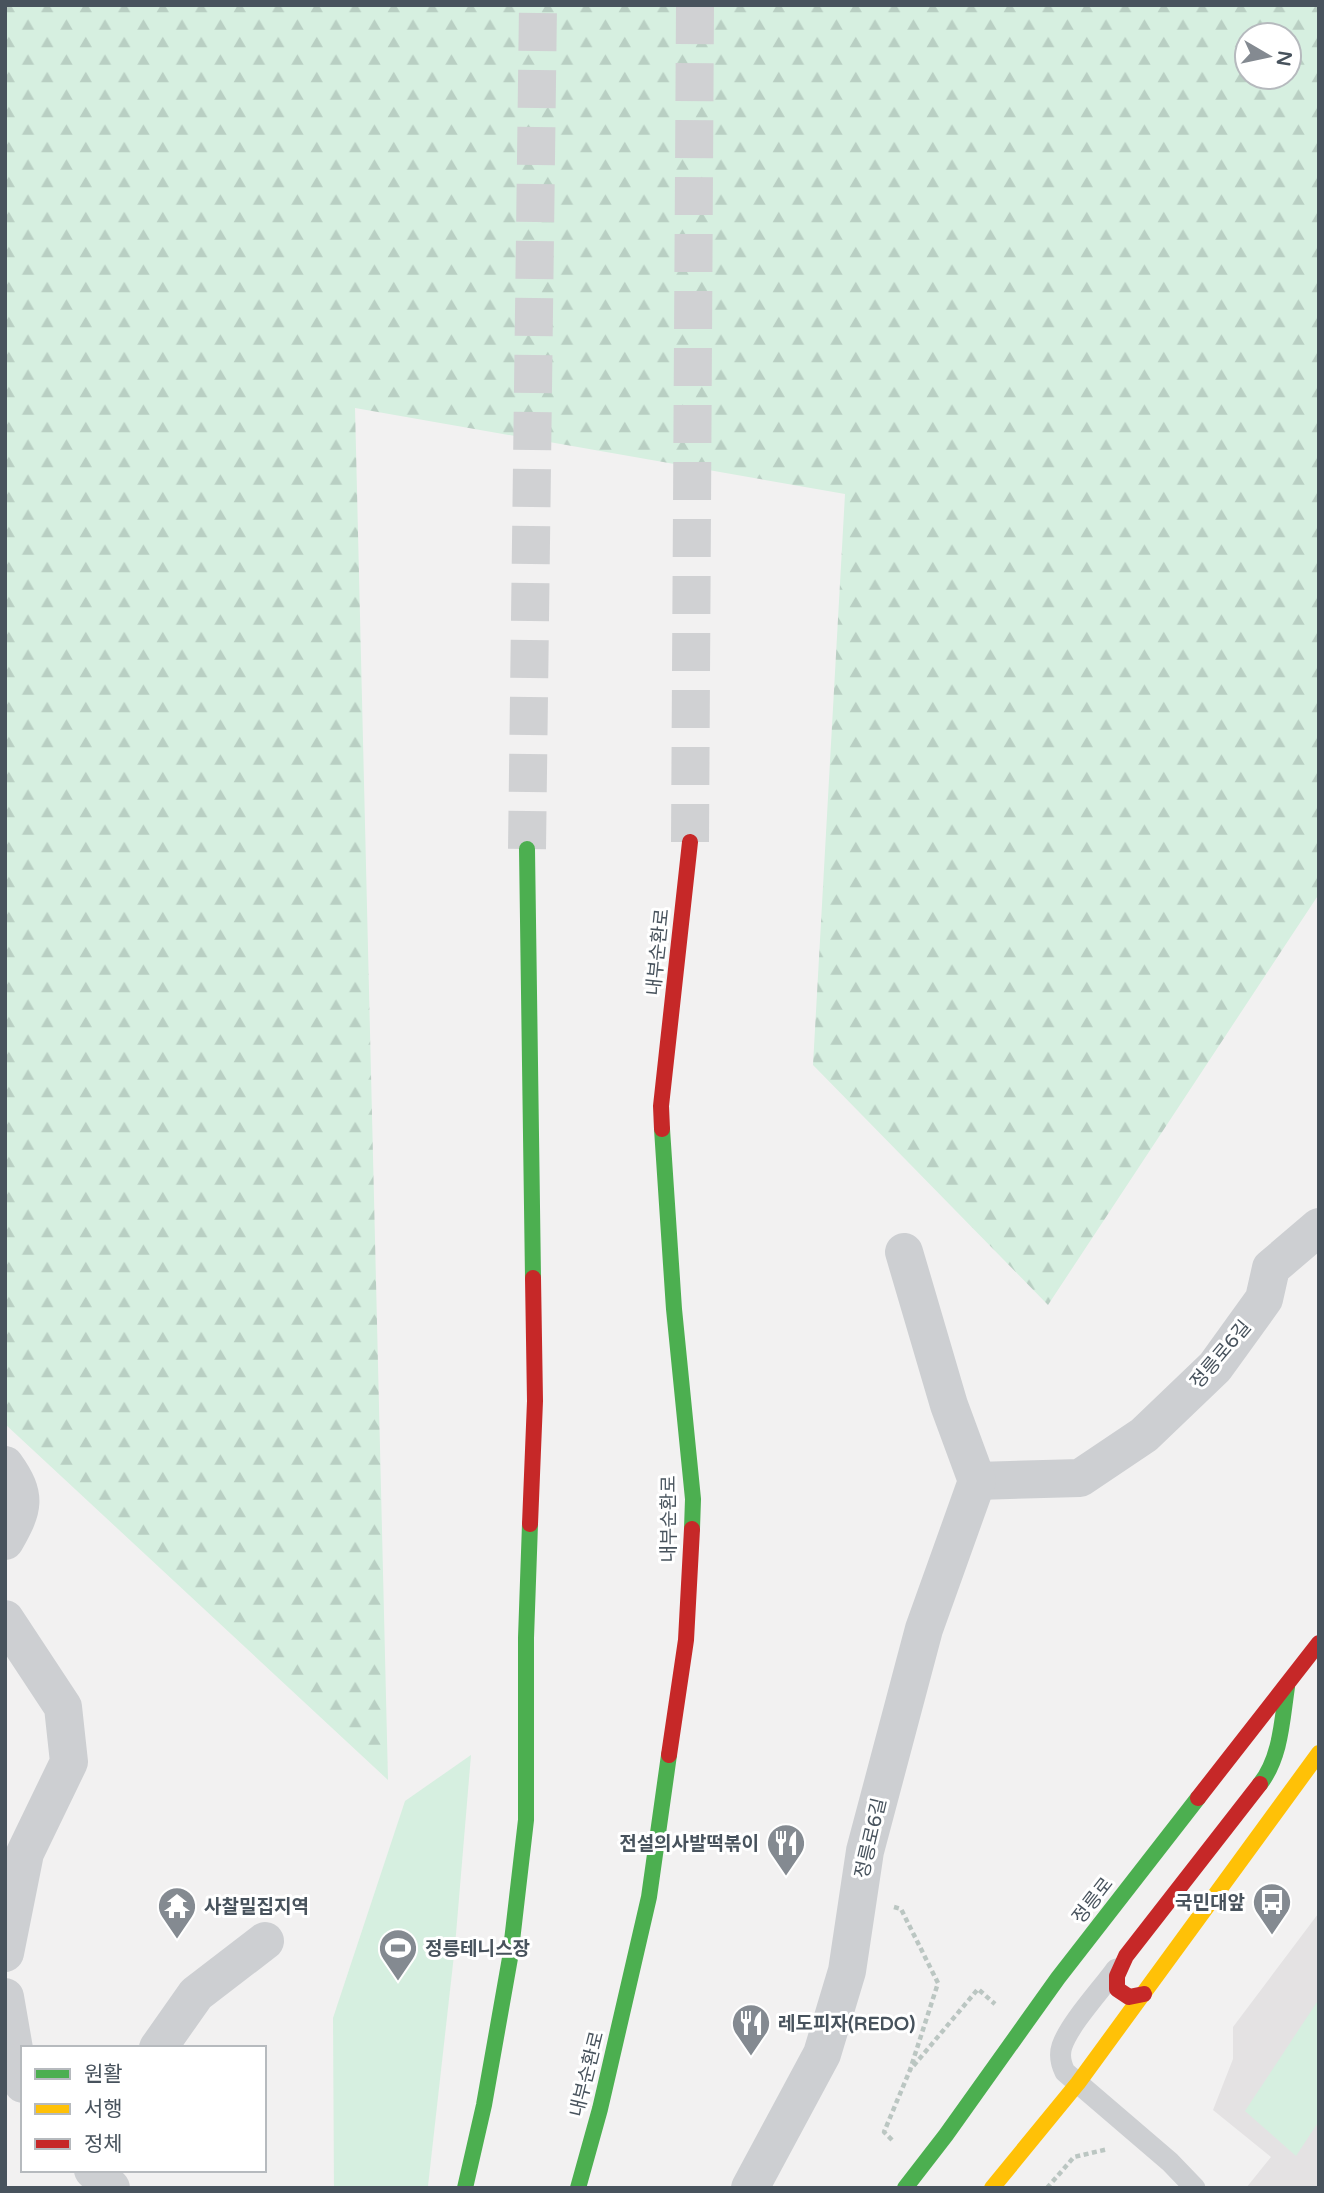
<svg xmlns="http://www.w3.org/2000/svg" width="1324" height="2193" font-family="'Varela Round','Noto Sans KR',sans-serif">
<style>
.education{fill:#e4e2e3}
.forest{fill:url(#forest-firs);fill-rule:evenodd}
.garden{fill:#d6efe0}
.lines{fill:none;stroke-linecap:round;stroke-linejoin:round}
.highway-tunnel{stroke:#d0d1d3;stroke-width:38;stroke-dasharray:38 19;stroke-linecap:butt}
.path{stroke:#bbc6c2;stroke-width:4.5;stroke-dasharray:5 3.5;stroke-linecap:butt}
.lane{stroke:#cdcfd2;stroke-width:21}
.street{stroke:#cdcfd2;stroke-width:38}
.fast{stroke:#4caf50;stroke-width:16}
.slow{stroke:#ffc107;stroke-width:16}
.jam{stroke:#c62828;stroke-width:16}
.labels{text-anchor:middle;stroke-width:6;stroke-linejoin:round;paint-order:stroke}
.street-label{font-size:19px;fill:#48535d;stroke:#fff}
.poi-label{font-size:19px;font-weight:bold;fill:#48535d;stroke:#fff;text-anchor:start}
</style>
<defs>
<pattern id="forest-firs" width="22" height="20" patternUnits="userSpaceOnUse" patternTransform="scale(1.75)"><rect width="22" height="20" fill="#d6efe0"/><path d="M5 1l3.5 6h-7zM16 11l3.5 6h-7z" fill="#b9cfc3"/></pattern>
</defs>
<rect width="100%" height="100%" fill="#f2f1f1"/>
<polygon class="education" points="1319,1853 1319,2188 1246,2188 1271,2157 1213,2110 1233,2059 1233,2027 1318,1914"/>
<path class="forest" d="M5 5H1319V894L1048 1305 813 1065 845 494 355 408 388 1780 5 1424ZM1247 35H1289V77H1247Z"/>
<g class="garden">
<polygon points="471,1755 455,1946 428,2186 334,2188 333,2018 405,1801"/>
<polygon points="1319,1999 1319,2121 1296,2156 1245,2111"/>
</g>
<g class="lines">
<g class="highway-tunnel">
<polyline points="690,842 695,5"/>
<polyline points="527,849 538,5"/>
</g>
<g class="path">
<polyline points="894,1907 901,1909 938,1983 910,2070 978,1989 995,2004"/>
<polyline points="892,2140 884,2132 910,2070"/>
<polyline points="1047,2188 1074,2157 1108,2149"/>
</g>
<path class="lane" d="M1116 1969C1101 1990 1070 2023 1062 2046 1059 2055 1061 2064 1065 2072L1170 2162 1195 2188"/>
<g class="street">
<path d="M5 1465C28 1497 23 1509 5 1541"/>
<polyline points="977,1481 1080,1478 1144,1435 1215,1367 1264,1299 1271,1268 1319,1227"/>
<polyline points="5,1619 63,1707 69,1762 25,1853 5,1953"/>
<polyline points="5,1997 18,2072 23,2084"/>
<polyline points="158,2048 196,1994 265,1941"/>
<polyline points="93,2170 111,2188"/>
<polyline points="750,2188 822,2054 847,1971 865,1851 924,1629 977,1481 949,1405 904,1252"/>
</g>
<g class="fast">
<polyline points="527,849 533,1278"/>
<polyline points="662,1129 674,1309 693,1499 692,1529"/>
<path d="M1260 1784C1281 1757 1282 1720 1287 1687"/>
<polyline points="465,2188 484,2105 510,1958 526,1820 526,1638 530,1524"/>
<polyline points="578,2188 600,2109 649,1897 669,1755"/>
<polyline points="905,2188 946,2135 1058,1978 1198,1798"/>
</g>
<polyline class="slow" points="992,2188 1078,2083 1319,1753"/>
<g class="jam">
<polyline points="662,1129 661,1106 690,842"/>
<polyline points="530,1524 535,1401 533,1278"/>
<polyline points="669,1755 686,1640 692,1529"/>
<polyline points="1198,1798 1319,1643"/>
<polyline points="1144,1994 1129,1997 1117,1989 1117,1976 1126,1956 1260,1784"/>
</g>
</g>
<defs>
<g id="restaurant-pin" transform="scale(2.0125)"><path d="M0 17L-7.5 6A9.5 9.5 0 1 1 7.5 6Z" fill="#848a91" stroke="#fff"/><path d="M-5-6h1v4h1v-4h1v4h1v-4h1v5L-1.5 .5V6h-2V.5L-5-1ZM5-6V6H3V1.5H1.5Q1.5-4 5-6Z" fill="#fff"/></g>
<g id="bus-pin" transform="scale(2.0125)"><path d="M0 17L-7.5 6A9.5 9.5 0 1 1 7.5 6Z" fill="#848a91" stroke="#fff"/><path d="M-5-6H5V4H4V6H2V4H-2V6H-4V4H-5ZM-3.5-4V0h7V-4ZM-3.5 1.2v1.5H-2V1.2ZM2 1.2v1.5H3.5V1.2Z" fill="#fff"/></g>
<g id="temple-pin" transform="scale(2.0125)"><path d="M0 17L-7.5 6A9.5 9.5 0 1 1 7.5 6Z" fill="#848a91" stroke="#fff"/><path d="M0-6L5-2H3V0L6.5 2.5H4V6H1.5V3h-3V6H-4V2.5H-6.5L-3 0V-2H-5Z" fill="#fff"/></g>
<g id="stadium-pin" transform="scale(2.0125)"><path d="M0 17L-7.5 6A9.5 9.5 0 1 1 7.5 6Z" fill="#848a91" stroke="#fff"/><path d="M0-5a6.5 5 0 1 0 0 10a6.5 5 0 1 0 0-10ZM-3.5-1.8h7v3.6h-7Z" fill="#fff"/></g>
</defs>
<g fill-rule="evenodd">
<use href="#restaurant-pin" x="786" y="1843"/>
<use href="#bus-pin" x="1272" y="1902"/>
<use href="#temple-pin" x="177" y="1906"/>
<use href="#stadium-pin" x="398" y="1948"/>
<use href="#restaurant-pin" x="751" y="2023"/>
</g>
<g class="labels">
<g class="street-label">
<text transform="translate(657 952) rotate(-84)" y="7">내부순환로</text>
<text transform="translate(1220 1354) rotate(-50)" y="7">정릉로6길</text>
<text transform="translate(668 1519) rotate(-90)" y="7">내부순환로</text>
<text transform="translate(870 1838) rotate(-77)" y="7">정릉로6길</text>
<text transform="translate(1092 1900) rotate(-52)" y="7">정릉로</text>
<text transform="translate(586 2074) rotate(-76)" y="7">내부순환로</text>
</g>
<g class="poi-label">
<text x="759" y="1850" text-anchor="end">전설의사발떡볶이</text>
<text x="1245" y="1909" text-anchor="end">국민대앞</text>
<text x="204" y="1913">사찰밀집지역</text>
<text x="425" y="1955">정릉테니스장</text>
<text x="778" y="2030">레도피자(REDO)</text>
</g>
</g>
<rect width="1324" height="2193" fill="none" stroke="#48535d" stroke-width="14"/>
<rect x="21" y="2046" width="245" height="126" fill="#ffffff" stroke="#b6babe" stroke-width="2"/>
<rect x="35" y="2069" width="35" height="10" fill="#4caf50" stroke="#b6babe" stroke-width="2"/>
<text x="84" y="2081" font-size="21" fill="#48535d">원활</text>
<rect x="35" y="2104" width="35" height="10" fill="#ffc107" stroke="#b6babe" stroke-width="2"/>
<text x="84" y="2116" font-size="21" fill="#48535d">서행</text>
<rect x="35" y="2139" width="35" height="10" fill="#c62828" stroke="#b6babe" stroke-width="2"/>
<text x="84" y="2151" font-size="21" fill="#48535d">정체</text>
<g transform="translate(1268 56) rotate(99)"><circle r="33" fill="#ffffff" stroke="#b6babe" stroke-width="2"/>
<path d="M0-5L12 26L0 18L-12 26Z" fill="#848a91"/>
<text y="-10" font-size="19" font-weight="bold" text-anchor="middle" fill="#48535d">N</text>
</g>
</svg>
